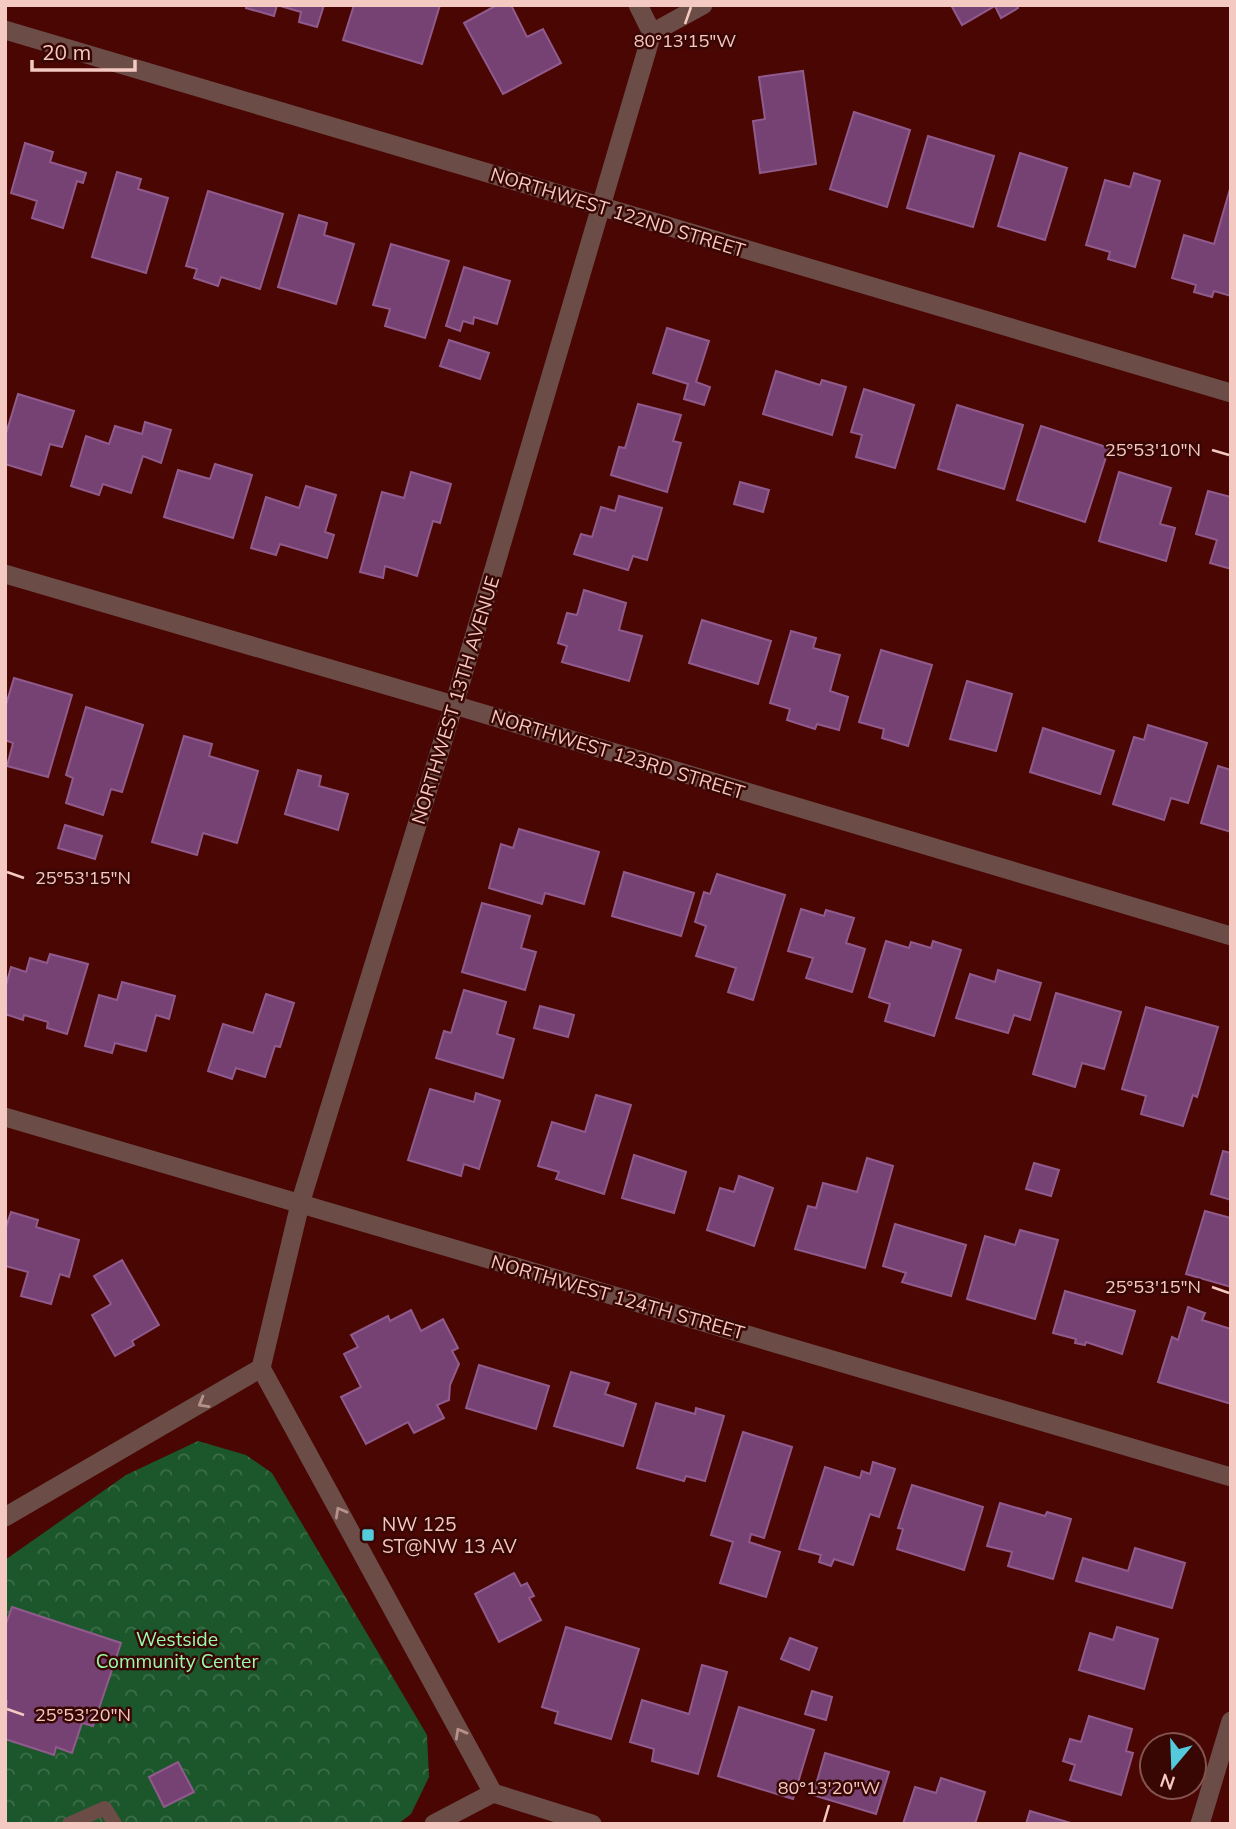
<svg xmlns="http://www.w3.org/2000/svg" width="1236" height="1829" font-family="Mulish,sans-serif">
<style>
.park{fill:url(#park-crowns)}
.building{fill:#764273;stroke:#905b8c;stroke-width:2}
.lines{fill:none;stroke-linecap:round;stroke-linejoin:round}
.service{stroke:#6c4c47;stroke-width:14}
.minor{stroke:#6c4c47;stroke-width:19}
.oneway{stroke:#b6918b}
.ticks{fill:none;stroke:#f3c9c2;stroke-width:2.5}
.poi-dot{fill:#54cadd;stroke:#380603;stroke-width:2.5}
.labels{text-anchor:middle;stroke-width:5;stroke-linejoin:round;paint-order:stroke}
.street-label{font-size:19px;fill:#f3c9c2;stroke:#380603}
.poi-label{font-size:19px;fill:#f3c9c2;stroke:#380603;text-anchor:start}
.park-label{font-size:19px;fill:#9afbad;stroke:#380603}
.ticks-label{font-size:18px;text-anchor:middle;fill:#f3c9c2;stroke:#380603;stroke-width:5;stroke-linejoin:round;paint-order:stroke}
</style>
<defs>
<pattern id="park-crowns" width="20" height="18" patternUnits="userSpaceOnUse" patternTransform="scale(1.75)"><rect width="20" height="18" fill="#1b572b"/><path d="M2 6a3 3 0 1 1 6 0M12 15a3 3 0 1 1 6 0" fill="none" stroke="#3d6e48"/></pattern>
</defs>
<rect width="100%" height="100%" fill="#490603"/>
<polygon class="park" points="198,1441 246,1455 272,1473 427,1735 429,1777 411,1814 398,1824 7,1824 5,1820 5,1560 126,1475"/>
<g class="building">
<polygon points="247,5 324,5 317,27 299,22 301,12 277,5 274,16 246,8"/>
<polygon points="354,5 440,5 422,64 343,40"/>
<polygon points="497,5 511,5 527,37 543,29 561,63 503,94 464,23"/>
<polygon points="951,5 1016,5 1018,8 1001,18 995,6 962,25"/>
<polygon points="803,71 816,164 760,173 753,121 765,119 759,77"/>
<polygon points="854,112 910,130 887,207 830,189"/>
<polygon points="928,136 994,156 973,227 907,208"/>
<polygon points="25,143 53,152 50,162 86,173 83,183 77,181 63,228 32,218 37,201 11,193"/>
<polygon points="1020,153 1067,168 1045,240 998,226"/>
<polygon points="117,172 141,179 138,189 168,198 146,273 92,257"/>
<polygon points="1134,173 1160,181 1135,267 1108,259 1110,252 1086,245 1105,180 1130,187"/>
<polygon points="1230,189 1231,296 1214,291 1212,297 1194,292 1196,285 1172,278 1184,235 1214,244"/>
<polygon points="208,191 283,214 260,289 221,277 218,286 194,278 197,269 186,266"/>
<polygon points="299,215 327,223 324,235 354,244 336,304 278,287"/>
<polygon points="391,244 449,261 425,338 385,326 390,309 373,305"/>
<polygon points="464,267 510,281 497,324 474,317 473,324 463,321 460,331 446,326"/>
<polygon points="667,328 709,341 696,382 710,387 704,405 684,399 688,384 653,373"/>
<polygon points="449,340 489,353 480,379 440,366"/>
<polygon points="776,371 820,385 822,380 846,387 832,435 763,414"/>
<polygon points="864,389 914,405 895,468 856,457 862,435 851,432"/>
<polygon points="18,394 74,411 62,447 50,444 41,475 5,464 5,437"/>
<polygon points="638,404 681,415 673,441 681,443 667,492 611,475 619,447 625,448"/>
<polygon points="957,405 1023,425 1004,489 938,469"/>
<polygon points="145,422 171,430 161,463 143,456 131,493 103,484 99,495 71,486 86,436 109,444 115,426 142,434"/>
<polygon points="1041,426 1109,448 1085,522 1017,500"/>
<polygon points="215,464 252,475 233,538 164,517 178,470 210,479"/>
<polygon points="411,472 451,484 440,523 433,521 417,576 385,566 383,578 360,572 382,492 404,498"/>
<polygon points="1119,472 1171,488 1160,524 1175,528 1166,561 1099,541"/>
<polygon points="740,482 769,490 763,512 734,504"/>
<polygon points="306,486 336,495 325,532 334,535 327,558 280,544 276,555 251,548 266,497 299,508"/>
<polygon points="1208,491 1231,497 1231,569 1210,563 1217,540 1196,534"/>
<polygon points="619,496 662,508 647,560 633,556 628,570 574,554 581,534 592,537 601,507 615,511"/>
<polygon points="584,590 626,603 619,630 642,636 629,681 562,662 567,646 558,643 567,613 577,615"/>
<polygon points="702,620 771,641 758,684 689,663"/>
<polygon points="791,631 816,638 813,648 840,655 830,691 848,697 839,730 817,724 815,729 787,720 790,709 770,703"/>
<polygon points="881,650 932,665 908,746 882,738 884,729 859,722"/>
<polygon points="14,678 72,695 48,777 7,766 13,743 5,740 5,708"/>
<polygon points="967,681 1012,694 996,751 950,739"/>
<polygon points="86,707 143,725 122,792 111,789 103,815 66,803 73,778 66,775"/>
<polygon points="1148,725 1207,743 1188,803 1171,798 1164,820 1113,804 1134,737 1144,740"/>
<polygon points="1043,728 1114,751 1100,794 1030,772"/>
<polygon points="184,736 212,744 209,756 258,771 237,843 203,833 197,855 152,842"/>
<polygon points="1218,766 1231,770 1231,832 1201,823"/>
<polygon points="298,770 321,776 319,786 348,794 338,830 285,814"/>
<polygon points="65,825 102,836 95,859 58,848"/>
<polygon points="519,829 599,852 584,904 545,893 542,904 489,888 501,844 513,848"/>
<polygon points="624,872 694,893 681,936 612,916"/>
<polygon points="717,874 785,895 753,1000 728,992 736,968 696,956 706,926 695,922 704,892 710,894"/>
<polygon points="482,903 530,916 521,948 536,952 525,990 462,972"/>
<polygon points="801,909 824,916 826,910 854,918 846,943 865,949 852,992 806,978 813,958 788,951"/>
<polygon points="886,941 909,948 911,942 931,948 933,941 961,950 934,1036 885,1021 890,1004 869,997"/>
<polygon points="50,954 88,964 67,1034 47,1028 48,1022 24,1015 23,1020 5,1014 5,989 11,967 26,972 30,958 47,963"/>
<polygon points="998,970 1041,983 1030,1020 1014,1015 1008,1033 956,1018 970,974 995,982"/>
<polygon points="122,982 175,996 169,1019 156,1015 146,1051 115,1043 112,1053 85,1046 99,995 117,1000"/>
<polygon points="464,990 506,1002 497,1034 514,1039 503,1078 436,1058 444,1031 451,1033"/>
<polygon points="1056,993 1121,1012 1104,1069 1082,1063 1075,1087 1033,1074"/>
<polygon points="266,994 294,1003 280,1047 275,1046 265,1077 236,1068 232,1079 208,1071 223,1024 253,1033"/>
<polygon points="540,1006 574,1015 568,1037 534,1028"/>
<polygon points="1146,1007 1218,1027 1197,1097 1193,1095 1183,1126 1141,1114 1146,1096 1122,1089"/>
<polygon points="430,1089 474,1102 476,1093 500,1101 479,1169 464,1164 461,1176 408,1160"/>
<polygon points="596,1095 631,1105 604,1194 556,1179 559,1172 538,1166 552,1122 585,1132"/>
<polygon points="1223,1151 1231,1153 1231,1200 1211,1194"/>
<polygon points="634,1155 686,1172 674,1213 622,1198"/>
<polygon points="867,1158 893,1166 865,1268 795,1249 808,1206 816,1208 823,1183 857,1192"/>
<polygon points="1034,1163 1059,1170 1051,1196 1026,1189"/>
<polygon points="739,1176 773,1188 754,1246 707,1230 720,1188 734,1192"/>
<polygon points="1205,1211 1231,1218 1231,1287 1186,1274"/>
<polygon points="11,1212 38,1220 36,1227 79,1240 69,1277 60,1274 51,1304 21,1296 28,1272 5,1266 5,1230"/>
<polygon points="895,1224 966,1245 951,1296 902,1282 906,1273 883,1266"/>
<polygon points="1020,1230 1058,1240 1035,1319 967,1299 985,1236 1015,1245"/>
<polygon points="122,1260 159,1325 132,1341 134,1345 115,1356 92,1315 111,1304 94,1276"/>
<polygon points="1065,1291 1135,1311 1122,1354 1086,1342 1085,1345 1075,1343 1076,1339 1053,1333"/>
<polygon points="1188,1307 1205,1313 1202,1320 1231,1329 1231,1404 1158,1382 1172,1337 1178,1340"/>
<polygon points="411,1310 421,1331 443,1319 458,1348 452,1351 459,1364 450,1385 449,1400 437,1405 444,1418 414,1433 408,1422 366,1444 341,1397 361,1387 344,1354 358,1347 351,1335 388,1316 390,1321"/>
<polygon points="479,1365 549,1386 536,1429 466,1408"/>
<polygon points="571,1372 609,1383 605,1394 636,1404 623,1446 554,1426"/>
<polygon points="656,1403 695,1414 696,1408 724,1416 705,1481 686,1476 684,1481 637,1468"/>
<polygon points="743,1432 792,1447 764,1538 751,1534 749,1542 780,1552 766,1597 720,1583 733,1542 711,1535"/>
<polygon points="873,1462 895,1469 879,1517 870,1514 853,1565 834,1559 831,1566 819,1562 821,1555 799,1549 825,1467 860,1478 862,1471 870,1474"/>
<polygon points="912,1485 983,1507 964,1570 897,1549 903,1529 898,1528"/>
<polygon points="1000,1503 1045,1516 1047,1512 1071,1519 1053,1579 1008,1566 1012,1552 987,1546"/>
<polygon points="1135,1548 1185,1563 1172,1608 1076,1581 1083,1558 1128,1571"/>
<polygon points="514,1573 521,1586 527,1583 534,1596 529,1598 541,1620 499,1642 475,1594"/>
<polygon points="12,1607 121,1643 93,1726 82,1723 72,1753 56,1747 54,1755 5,1739 7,1701 5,1701 5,1627"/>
<polygon points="566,1627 639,1649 611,1739 555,1723 558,1712 542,1707"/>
<polygon points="1117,1627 1158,1639 1144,1689 1079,1670 1090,1633 1113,1640"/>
<polygon points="790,1638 817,1648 809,1670 781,1659"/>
<polygon points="702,1665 727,1672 698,1774 652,1761 654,1749 630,1742 642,1700 689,1714"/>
<polygon points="812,1691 832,1697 826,1720 805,1714"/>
<polygon points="739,1707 814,1730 793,1799 718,1776"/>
<polygon points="1089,1716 1132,1729 1126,1751 1133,1753 1121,1795 1070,1780 1075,1765 1063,1761 1070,1739 1081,1742"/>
<polygon points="825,1753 889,1772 876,1814 813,1795"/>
<polygon points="178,1762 194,1792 164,1807 149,1777"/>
<polygon points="941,1778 985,1792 975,1824 903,1824 915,1787 936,1793"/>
<polygon points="1030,1811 1074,1824 1026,1824"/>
</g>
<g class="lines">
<polyline class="service" points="69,1824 105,1808 115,1824"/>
<g class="minor">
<polyline points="5,30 1231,393"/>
<polyline points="652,33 703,5"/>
<polyline points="5,574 454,705 1231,936"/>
<polyline points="5,1117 1231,1477"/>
<polyline points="5,1517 261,1368"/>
<polyline points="493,1793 261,1368 300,1204 454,705 652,33 638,5"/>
<polyline points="493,1793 592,1824"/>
<polyline points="434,1824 493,1793"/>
<polyline points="1200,1824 1231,1721"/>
</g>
</g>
<defs><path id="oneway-chevron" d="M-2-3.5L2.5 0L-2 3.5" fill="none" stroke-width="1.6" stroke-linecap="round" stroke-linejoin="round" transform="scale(1.75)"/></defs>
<g class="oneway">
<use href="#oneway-chevron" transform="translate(203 1403) rotate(150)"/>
<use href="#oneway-chevron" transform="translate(340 1512) rotate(-119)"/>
<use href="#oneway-chevron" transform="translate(460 1733) rotate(-119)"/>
</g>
<path class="ticks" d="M685 24 691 7M1212 450 1229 455M7 872 24 878M1212 1287 1229 1293M7 1709 24 1715M824 1822 829 1805"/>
<rect class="poi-dot" x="361" y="1528" width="14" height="14" rx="3.5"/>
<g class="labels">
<g class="street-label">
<text transform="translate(618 212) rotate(17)" y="7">NORTHWEST 122ND STREET</text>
<text transform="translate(455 700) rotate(-73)" y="7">NORTHWEST 13TH AVENUE</text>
<text transform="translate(618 754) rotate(17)" y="7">NORTHWEST 123RD STREET</text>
<text transform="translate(618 1297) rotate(16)" y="7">NORTHWEST 124TH STREET</text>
</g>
<g class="poi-label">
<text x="382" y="1531">NW 125<tspan x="382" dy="22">ST@NW 13 AV</tspan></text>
</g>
<g class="park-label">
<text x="177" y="1646">Westside<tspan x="177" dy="22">Community Center</tspan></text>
</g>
</g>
<g class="ticks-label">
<text x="685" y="47">80°13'15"W</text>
<text x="1153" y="456">25°53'10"N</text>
<text x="83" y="884">25°53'15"N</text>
<text x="1153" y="1293">25°53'15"N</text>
<text x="83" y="1721">25°53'20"N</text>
<text x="829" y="1794">80°13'20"W</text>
</g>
<rect width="1236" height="1829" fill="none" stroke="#f3c9c2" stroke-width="14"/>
<g transform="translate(1173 1766) rotate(199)"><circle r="33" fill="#380603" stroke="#83544f" stroke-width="2"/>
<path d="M0-5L12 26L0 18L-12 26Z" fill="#54cadd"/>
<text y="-10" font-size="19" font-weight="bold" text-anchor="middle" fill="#f3c9c2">N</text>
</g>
<path d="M32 60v10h103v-10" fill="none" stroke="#f3c9c2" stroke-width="3.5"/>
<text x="42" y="60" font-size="21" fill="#f3c9c2" stroke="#380603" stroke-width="5" paint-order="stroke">20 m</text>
</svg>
